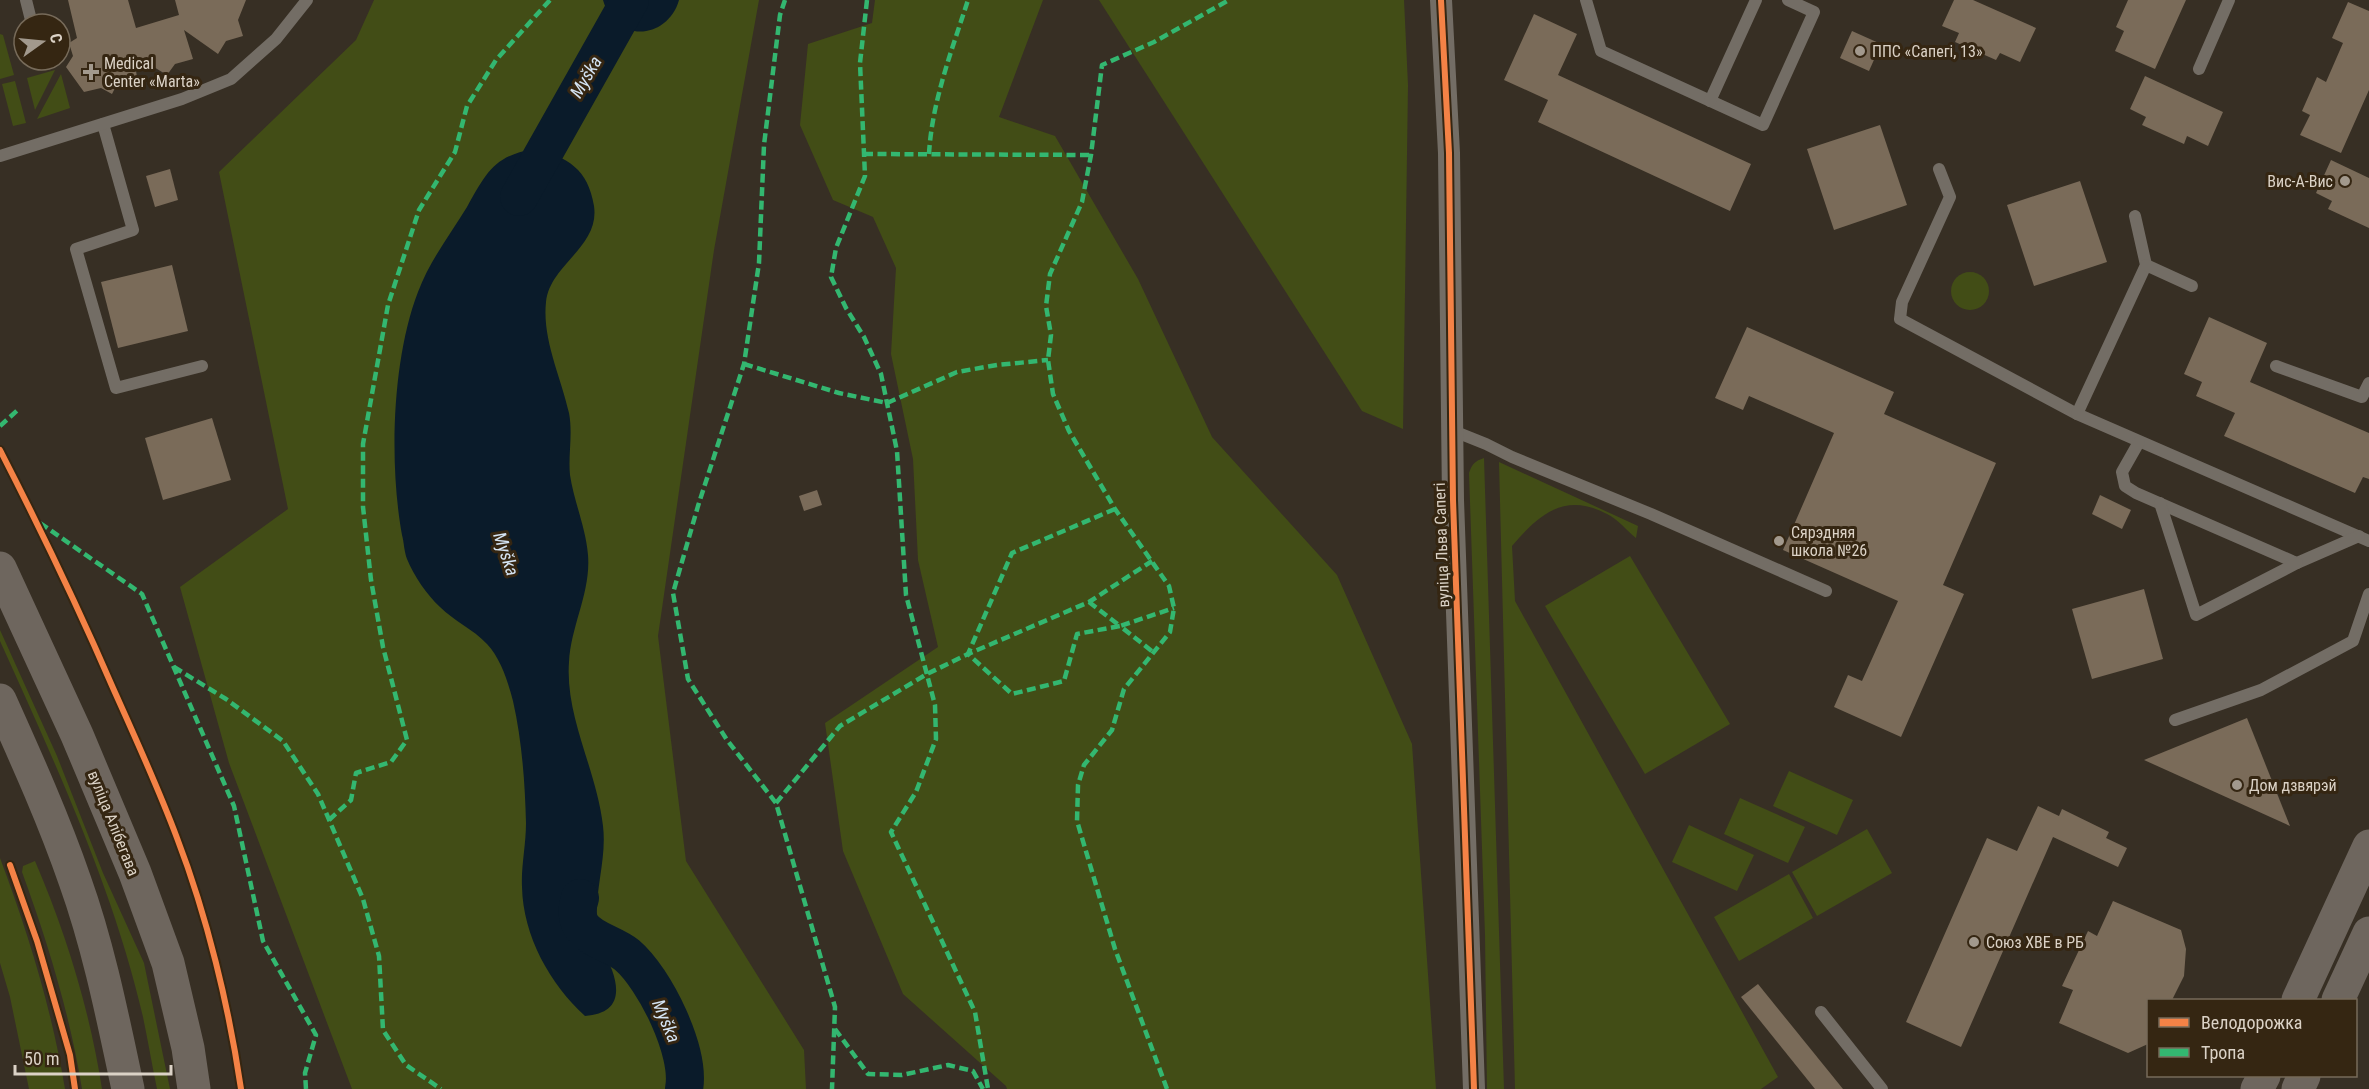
<svg xmlns="http://www.w3.org/2000/svg" width="2369" height="1089" font-family="'Roboto Condensed',sans-serif">
<style>
.green{fill:#424d16}
.water{fill:#0a1b2a}
.lines{fill:none;stroke-linecap:round;stroke-linejoin:round}
.river{stroke:#0a1b2a;stroke-width:38}
.building{fill:#7a6b59}
.lane{stroke:#736d65;stroke-width:12}
.street{stroke:#736d65;stroke-width:22}
.secondary{stroke:#6e665e;stroke-width:33}
.quiet{stroke:#33b770;stroke-width:4.5;stroke-dasharray:9 4.5;stroke-linecap:butt}
.cycleway-casing{stroke:#352612;stroke-width:10}
.cycleway{stroke:#f48246;stroke-width:6}
.poi-dot{fill:#a2998d;stroke:#352612;stroke-width:2}
.labels{text-anchor:middle;stroke-width:6;stroke-linejoin:round;paint-order:stroke}
.poi-label{font-size:16px;fill:#dbd2c6;stroke:#352612;text-anchor:start}
.street-label{font-size:16px;fill:#dbd2c6;stroke:#352612}
.water-label{font-size:18px;font-style:italic;fill:#d4e4f4;stroke:#352612}
</style>
<rect width="100%" height="100%" fill="#372f24"/>
<g class="green">
<polygon points="374,0 759,0 714,250 658,636 686,861 804,1050 806,1089 352,1089 229,763 180,587 288,509 219,172 356,40"/>
<polygon points="875,0 1043,0 999,117 1055,136 1138,279 1212,437 1337,575 1412,744 1436,1089 1007,1089 1006,1086 903,994 843,851 825,723 938,647 918,560 913,459 891,354 896,268 873,217 833,200 800,125 808,44 872,23"/>
<polygon points="1099,0 1404,0 1408,85 1403,429 1362,411"/>
<polygon points="0,34 3,35 14,75 0,79"/>
<polygon points="55,70 35,110 27,78"/>
<polygon points="61,74 70,108 37,119"/>
<polygon points="15,81 26,123 13,126 2,84"/>
<circle cx="1970" cy="291" r="19"/>
<path d="M1484 458 1504 1089H1487L1485 935 1469 473C1472 464 1475 461 1484 458Z"/>
<path d="M1499 462 1638 526 1636 538C1627 531 1618 519 1607 514 1565 492 1539 514 1512 546L1515 601 1778 1077 1761 1089H1515Z"/>
<polygon points="1630,556 1730,724 1645,774 1545,606"/>
<path d="M0 630 57 756 103 873 144 963 170 1089H157C152 1065 148 1041 143 1017 113 887 55 763 0 641Z"/>
<polygon points="1789,771 1853,800 1837,835 1773,806"/>
<polygon points="1740,798 1805,827 1788,863 1724,834"/>
<polygon points="1689,825 1754,855 1737,891 1672,862"/>
<polygon points="1867,829 1892,873 1817,916 1792,872"/>
<path d="M0 858C28 932 52 1010 65 1089H29L10 997 0 963Z"/>
<path d="M35 861C66 933 90 1011 102 1089H82C70 1015 48 943 22 872L23 866Z"/>
<polygon points="1789,874 1813,918 1739,961 1714,917"/>
</g>
<g class="water">
<path d="M603 0H679C668 39 616 45 603 0Z"/>
<path d="M534 149C568 157 588 169 594 206 600 247 550 264 546 302 542 339 561 377 569 413 573 434 568 455 570 475 574 502 586 528 588 555 591 592 571 625 569 662 565 717 597 771 603 826 607 859 594 892 597 925 598 934 600 945 603 953 605 959 610 964 612 970 622 998 614 1014 585 1016 550 984 523 936 522 887 521 866 526 845 526 823 525 783 522 741 513 701 508 682 501 659 487 644 473 629 454 621 440 607 427 595 414 576 407 559 404 551 404 542 402 535 389 464 392 359 418 292 430 260 450 235 467 207 486 174 493 156 534 149Z"/>
</g>
<g class="lines">
<g class="river">
<polyline points="519,197 630,0"/>
<path d="M580 898C577 907 576 916 581 925 590 940 614 944 627 955 655 979 691 1052 684 1089"/>
</g>
</g>
<g class="building">
<polygon points="68,0 128,0 136,28 179,15 175,0 246,0 238,20 243,36 226,41 218,54 184,30 193,59 175,64 167,75 134,55 137,78 117,84 112,94 101,88 84,92 66,67 73,56 69,43 77,38"/>
<polygon points="1954,0 1973,0 2036,28 2020,62 2000,53 1996,60 1955,42 1959,33 1942,26"/>
<polygon points="2128,0 2186,0 2155,69 2115,51 2124,31 2116,27"/>
<polygon points="2348,2 2369,11 2369,90 2341,153 2300,135 2310,115 2302,111 2317,77 2326,82 2343,43 2332,38"/>
<polygon points="1534,14 1577,34 1558,75 1751,164 1730,211 1538,122 1548,100 1504,80"/>
<polygon points="1852,31 1881,44 1869,71 1840,58"/>
<polygon points="2145,76 2223,112 2208,146 2187,136 2184,144 2142,125 2146,117 2130,109"/>
<polygon points="1880,125 1907,205 1834,230 1807,149"/>
<polygon points="2331,160 2369,178 2369,228 2328,209 2332,201 2316,193"/>
<polygon points="170,169 178,200 155,207 146,176"/>
<polygon points="2080,181 2107,262 2034,286 2007,205"/>
<polygon points="172,265 188,331 118,348 101,282"/>
<polygon points="2209,317 2267,343 2250,382 2369,433 2369,479 2363,477 2355,493 2224,436 2235,413 2196,396 2202,382 2184,374"/>
<polygon points="1747,327 1894,392 1884,414 1996,463 1943,585 1964,594 1901,737 1834,707 1848,675 1862,681 1898,601 1783,550 1834,433 1749,396 1743,410 1715,398"/>
<polygon points="212,418 231,480 163,500 145,438"/>
<polygon points="817,490 822,505 804,511 799,496"/>
<polygon points="2100,495 2131,510 2122,529 2092,514"/>
<polygon points="2144,589 2163,659 2092,679 2072,609"/>
<polygon points="2247,718 2290,826 2144,760"/>
<polygon points="2038,806 2059,816 2062,809 2109,832 2106,838 2127,848 2118,867 2053,837 1961,1047 1906,1022 1987,838 2017,851"/>
<polygon points="2113,901 2181,930 2186,949 2184,976 2172,1000 2148,1000 2148,1044 2128,1053 2059,1023 2073,990 2062,986 2088,931 2097,936"/>
<polygon points="1758,984 1843,1089 1815,1089 1741,997"/>
</g>
<g class="lines">
<g class="lane">
<polyline points="26,0 32,24"/>
<polyline points="1586,0 1601,51 1763,125 1814,12 1788,0"/>
<polyline points="2199,69 2229,0"/>
<polyline points="1710,101 1756,0"/>
<polyline points="103,124 133,230 76,249 116,388 202,366"/>
<polyline points="0,156 182,99 231,79 276,39 307,0"/>
<polyline points="1939,169 1950,197 1902,302 1900,319 2077,414"/>
<polyline points="2135,216 2146,265 2077,414 2369,541"/>
<polyline points="2146,265 2192,286"/>
<polyline points="2276,366 2362,397 2369,383"/>
<polyline points="1451,430 1486,444 1512,457 1651,514 1826,591"/>
<polyline points="2139,442 2122,472 2125,486 2136,493 2292,561 2297,563 2359,536"/>
<polyline points="2160,503 2196,615 2297,563"/>
<polyline points="2175,720 2261,690 2353,641 2369,594"/>
<polyline points="1821,1012 1882,1089"/>
</g>
<polyline class="street" points="1441,0 1449,153 1453,500 1474,1089"/>
<g class="secondary">
<polyline points="0,568 77,735 135,873 168,963 188,1048 194,1089"/>
<path d="M0 700C27 760 54 820 75 881 99 948 113 1019 128 1089"/>
<polyline points="2298,1000 2369,846"/>
<polyline points="2338,1000 2369,933"/>
<polyline points="2257,1089 2264,1076"/>
<polyline points="2298,1089 2304,1076"/>
</g>
<g class="quiet">
<polyline points="785,0 780,15 764,145 759,263 744,364 698,506 673,593 688,679 727,740 776,803 835,1007 832,1089"/>
<polyline points="867,0 860,63 865,176 836,248 831,277 846,308 864,337 881,374 897,451 906,595 935,705 936,739 916,792 891,832 975,1012 988,1089"/>
<polyline points="864,154 1091,155"/>
<path d="M929 154C932 101 952 50 968 0"/>
<polyline points="744,364 839,393 887,403 957,372 997,365 1048,360"/>
<polyline points="0,426 20,408"/>
<polyline points="1115,509 1012,553 968,654 1012,694 1064,681 1077,634 1120,626 1153,652"/>
<polyline points="40,523 142,594 234,806 263,941 316,1035 305,1073 306,1089"/>
<polyline points="1089,602 1120,626 1174,608"/>
<polyline points="174,667 226,699 283,741 318,794 363,899 379,956 383,1030 406,1065 441,1089"/>
<polyline points="776,803 840,726 927,674 968,654 1089,602 1152,561"/>
<polyline points="329,820 351,800 356,773 391,762 407,740 383,647 371,580 363,507 363,444 388,305 419,210 455,152 467,106 496,60 550,0"/>
<polyline points="835,1029 868,1074 902,1075 948,1065 973,1071 983,1089"/>
<polyline points="1167,1089 1115,949 1077,821 1078,785 1084,765 1112,730 1124,689 1170,632 1174,608 1169,586 1115,509 1069,431 1053,394 1048,360 1051,335 1046,306 1050,274 1082,202 1091,155 1102,65 1154,42 1229,0"/>
</g>
<g class="cycleway-casing">
<g id="cycleway">
<polyline points="1441,0 1449,153 1453,500 1474,1089"/>
<path d="M0 450C40 528 78 607 113 688 135 737 158 787 177 838 207 916 229 1007 241 1089"/>
<polyline points="10,865 37,941 70,1055 75,1089"/>
</g>
</g>
<use href="#cycleway" class="cycleway"/>
</g>
<g class="poi-dot">
<circle cx="1860" cy="51" r="6"/>
<path d="M88 63h6v6h6v6h-6v6h-6v-6h-6v-6h6z"/>
<circle cx="2345" cy="181" r="6"/>
<circle cx="1779" cy="541" r="6"/>
<circle cx="2237" cy="785" r="6"/>
<circle cx="1974" cy="942" r="6"/>
</g>
<g class="labels">
<g class="poi-label">
<text x="1872" y="57">ППС «Сапегі, 13»</text>
<text x="104" y="69">Medical<tspan x="104" dy="18">Center «Marta»</tspan></text>
<text x="2333" y="187" text-anchor="end">Вис-А-Вис</text>
<text x="1791" y="538">Сярэдняя<tspan x="1791" dy="18">школа №26</tspan></text>
<text x="2249" y="791">Дом дзвярэй</text>
<text x="1986" y="948">Союз ХВЕ в РБ</text>
</g>
<g class="street-label">
<text transform="translate(1441 545) rotate(-92)" y="6">вуліца Льва Сапегі</text>
<text transform="translate(114 823) rotate(68)" y="6">вуліца Алібегава</text>
</g>
<g class="water-label">
<text transform="translate(586 77) rotate(-60)" y="6">Муška</text>
<text transform="translate(506 554) rotate(71)" y="6">Муška</text>
<text transform="translate(666 1021) rotate(67)" y="6">Муška</text>
</g>
</g>
<rect x="2147" y="999" width="210" height="78" fill="#352612" stroke="#776b5a" stroke-width="1.5"/>
<rect x="2159" y="1018" width="30" height="9" fill="#f48246" stroke="#776b5a" stroke-width="1.5"/>
<text x="2201" y="1029" font-size="18" fill="#dbd2c6">Велодорожка</text>
<rect x="2159" y="1048" width="30" height="9" fill="#33b770" stroke="#776b5a" stroke-width="1.5"/>
<text x="2201" y="1059" font-size="18" fill="#dbd2c6">Тропа</text>
<g transform="translate(42 42) rotate(75)"><circle r="28" fill="#352612" stroke="#776b5a" stroke-width="1.5"/>
<path d="M0-4.5L10 22L0 15L-10 22Z" fill="#a2998d"/>
<text y="-9" font-size="16" font-weight="bold" text-anchor="middle" fill="#dbd2c6">С</text>
</g>
<path d="M15 1065v9h156v-9" fill="none" stroke="#dbd2c6" stroke-width="3"/>
<text x="24" y="1065" font-size="18" fill="#dbd2c6" stroke="#352612" stroke-width="4.5" paint-order="stroke">50 m</text>
</svg>
